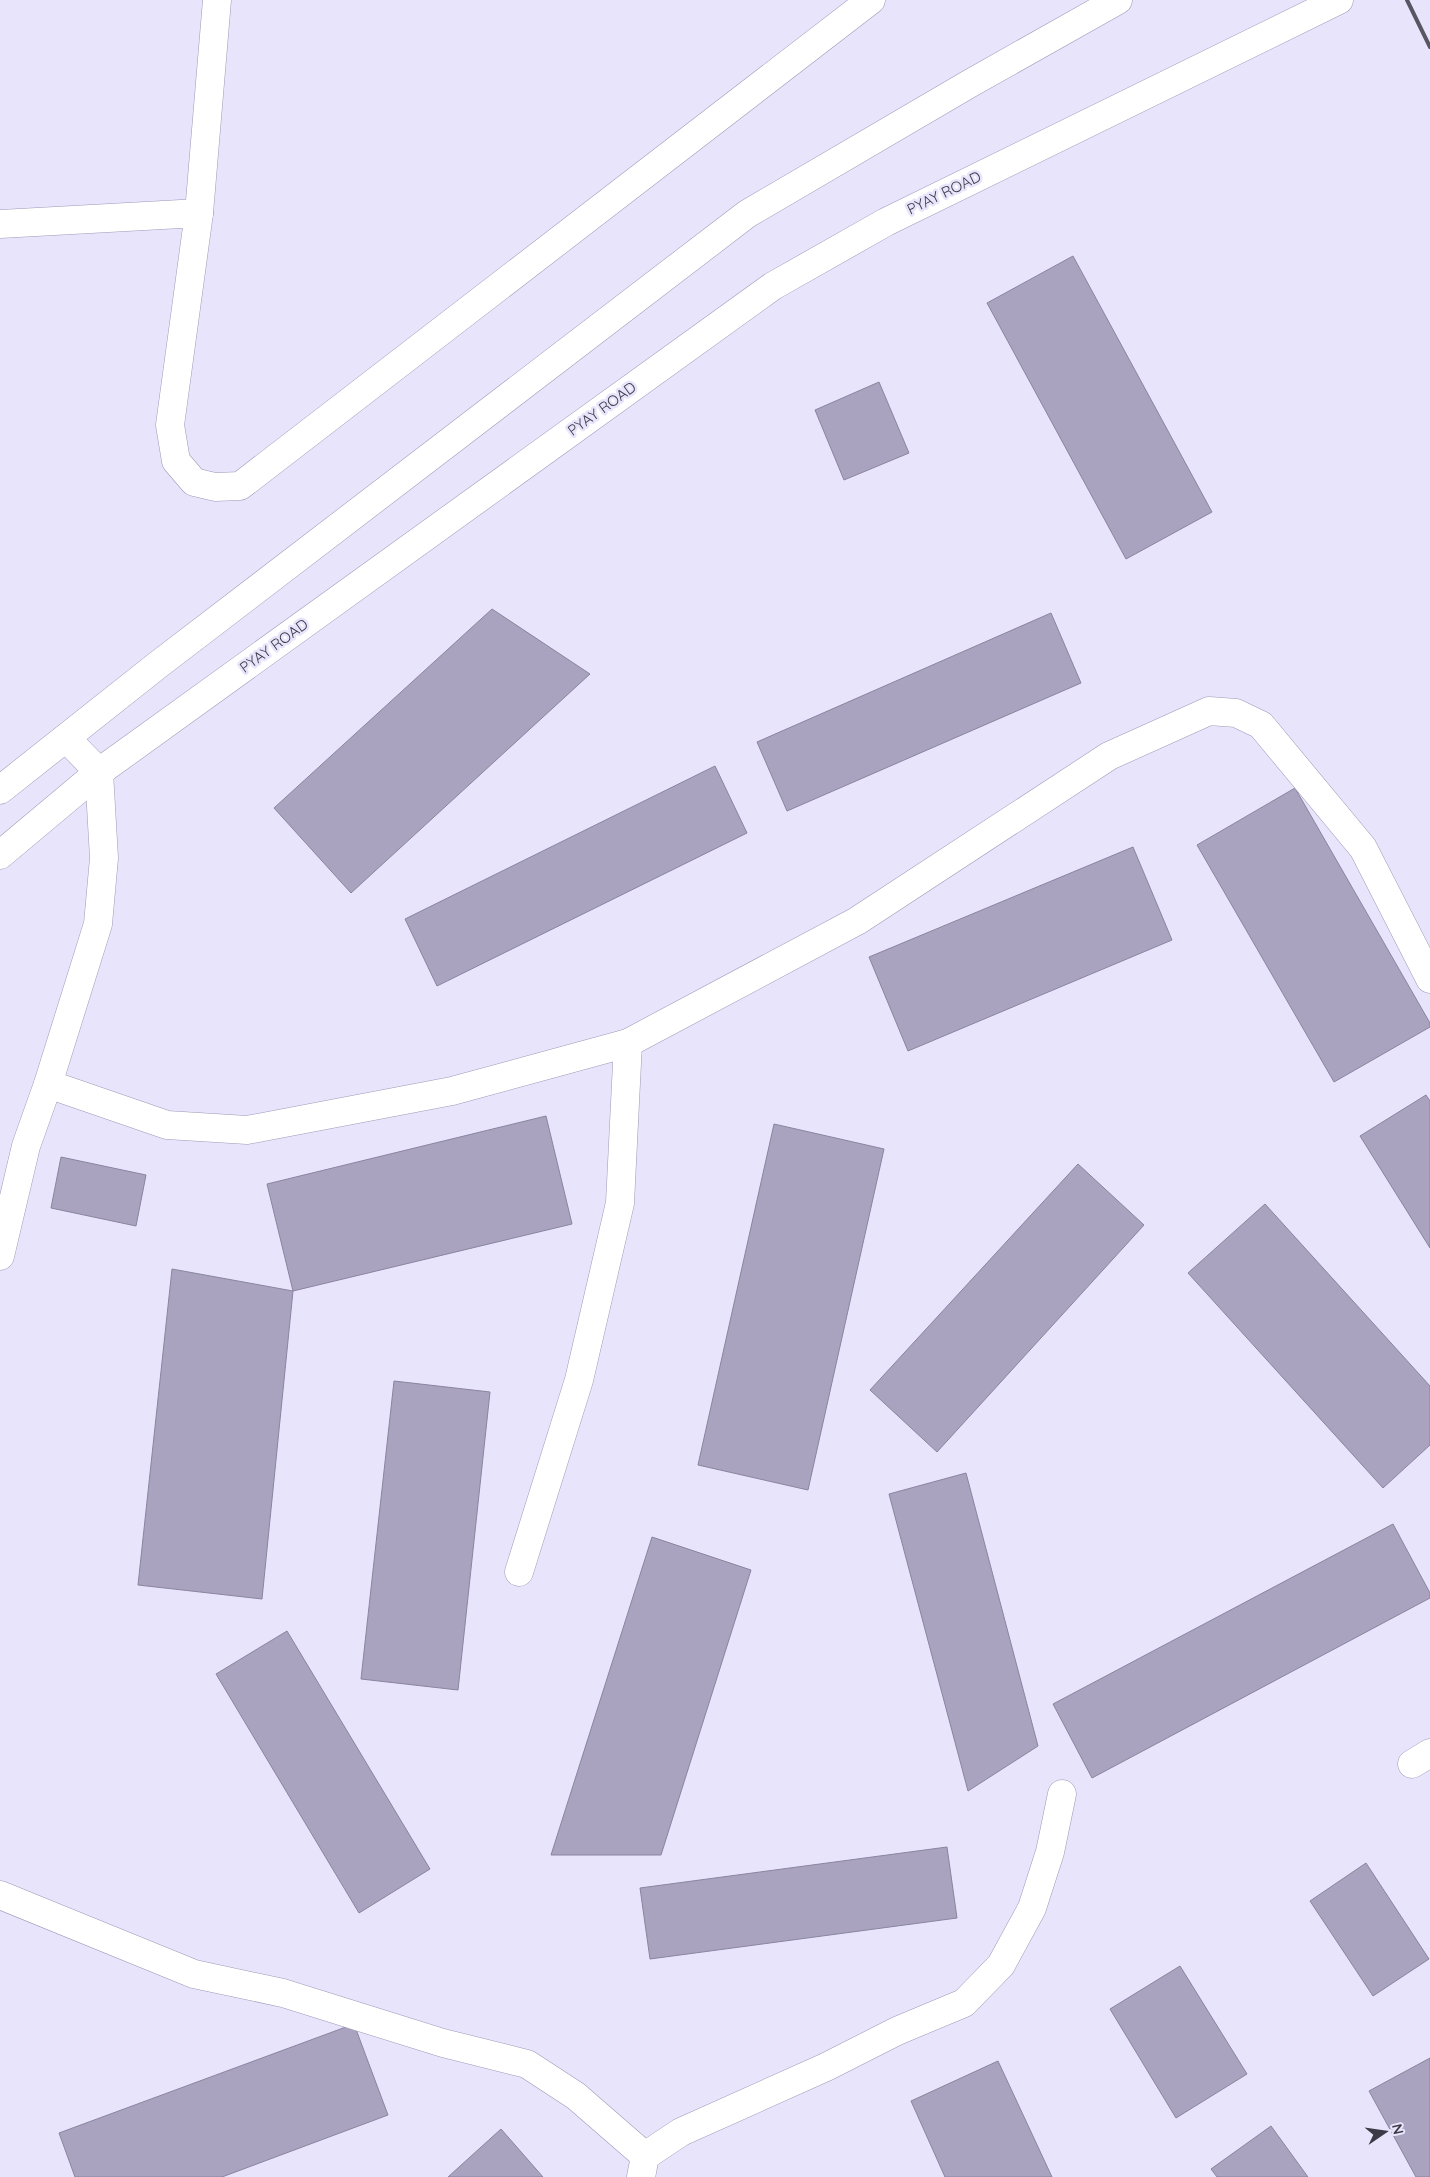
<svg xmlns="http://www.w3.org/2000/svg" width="1430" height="2177" font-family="Quicksand,sans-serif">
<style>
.building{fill:#a9a3c0;stroke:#8a84a0}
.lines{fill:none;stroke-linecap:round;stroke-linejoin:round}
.minor-casing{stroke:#9f99b6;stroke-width:29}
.highway-casing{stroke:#9f99b6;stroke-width:29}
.minor{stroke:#fff;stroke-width:28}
.highway{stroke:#fff;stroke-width:28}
.rail{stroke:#595664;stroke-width:4}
.labels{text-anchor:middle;stroke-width:5;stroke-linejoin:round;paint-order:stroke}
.street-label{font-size:15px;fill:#3c3a46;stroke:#e8e4fc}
</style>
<rect width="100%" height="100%" fill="#e8e4fc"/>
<g class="building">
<polygon points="1073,256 1212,512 1126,559 987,303"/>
<polygon points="879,382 909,453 844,480 815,410"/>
<polygon points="492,609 590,674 351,893 274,808"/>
<polygon points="1051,613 1081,683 787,811 757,742"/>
<polygon points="715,766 747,833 437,986 405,919"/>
<polygon points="1295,788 1430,1023 1430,1027 1334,1082 1197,845"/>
<polygon points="1133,847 1172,940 908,1051 869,957"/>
<polygon points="1426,1095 1430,1101 1430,1248 1360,1136"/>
<polygon points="546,1116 572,1224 293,1291 267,1184"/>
<polygon points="774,1124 884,1149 808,1490 698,1465"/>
<polygon points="61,1157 146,1175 136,1226 51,1208"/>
<polygon points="1078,1164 1144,1225 937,1452 870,1390"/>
<polygon points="1265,1204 1430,1386 1430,1445 1383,1488 1188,1273"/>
<polygon points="172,1269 293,1291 262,1599 138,1585"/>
<polygon points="394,1381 490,1392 458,1690 361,1679"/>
<polygon points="966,1473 1038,1746 968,1791 889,1494"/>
<polygon points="1393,1524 1430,1593 1430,1598 1092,1778 1053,1704"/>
<polygon points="652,1537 751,1570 661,1855 551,1855"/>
<polygon points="287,1631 430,1869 359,1913 216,1674"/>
<polygon points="947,1847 957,1918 650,1959 640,1888"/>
<polygon points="1366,1863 1429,1959 1373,1996 1310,1901"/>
<polygon points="1180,1966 1247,2074 1176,2118 1110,2009"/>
<polygon points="354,2024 388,2115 222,2177 75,2177 59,2133"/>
<polygon points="1430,2058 1430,2177 1416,2177 1369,2091"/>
<polygon points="998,2061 1052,2177 945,2177 911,2101"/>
<polygon points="1271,2126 1308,2177 1217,2177 1211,2169"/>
<polygon points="501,2129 543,2177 448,2177"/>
</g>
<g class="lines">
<g class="minor-casing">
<g id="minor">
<polyline points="217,0 199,213 170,425 176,461 194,482 215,487 240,486 871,0"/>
<polyline points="0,224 199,213"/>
<polyline points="48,1084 167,1125 247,1130 452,1091 628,1043 857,921 1109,756 1209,711 1236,713 1261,725 1363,848 1430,979"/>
<polyline points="0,1256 26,1146 48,1084 98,924 104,858 99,772 66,738"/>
<polyline points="519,1572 579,1380 620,1203 628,1043"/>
<polyline points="1412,1764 1430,1753"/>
<polyline points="0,1895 194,1974 283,1993 443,2043 527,2064 576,2096 645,2156"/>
<polyline points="641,2177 645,2156 681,2132 826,2067 897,2031 964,2003 1001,1965 1032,1908 1050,1852 1062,1794"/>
</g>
</g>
<g class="highway-casing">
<g id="highway">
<polyline points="0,790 159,664 747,214 969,84 1118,0"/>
<polyline points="0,855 99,772 773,286 886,222 1339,0"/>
</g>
</g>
<use href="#minor" class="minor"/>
<use href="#highway" class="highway"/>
<polyline class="rail" points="1407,0 1430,47"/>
</g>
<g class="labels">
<g class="street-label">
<text transform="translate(944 193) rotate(-26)" y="5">PYAY ROAD</text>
<text transform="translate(602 409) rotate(-36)" y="5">PYAY ROAD</text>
<text transform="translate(274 646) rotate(-36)" y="5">PYAY ROAD</text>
</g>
</g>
<g transform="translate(1385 2132) rotate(77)" stroke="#e8e4fc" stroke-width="4" paint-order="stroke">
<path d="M0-4L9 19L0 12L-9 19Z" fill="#3c3a46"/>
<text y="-8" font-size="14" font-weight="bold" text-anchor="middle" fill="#3c3a46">N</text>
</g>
</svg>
